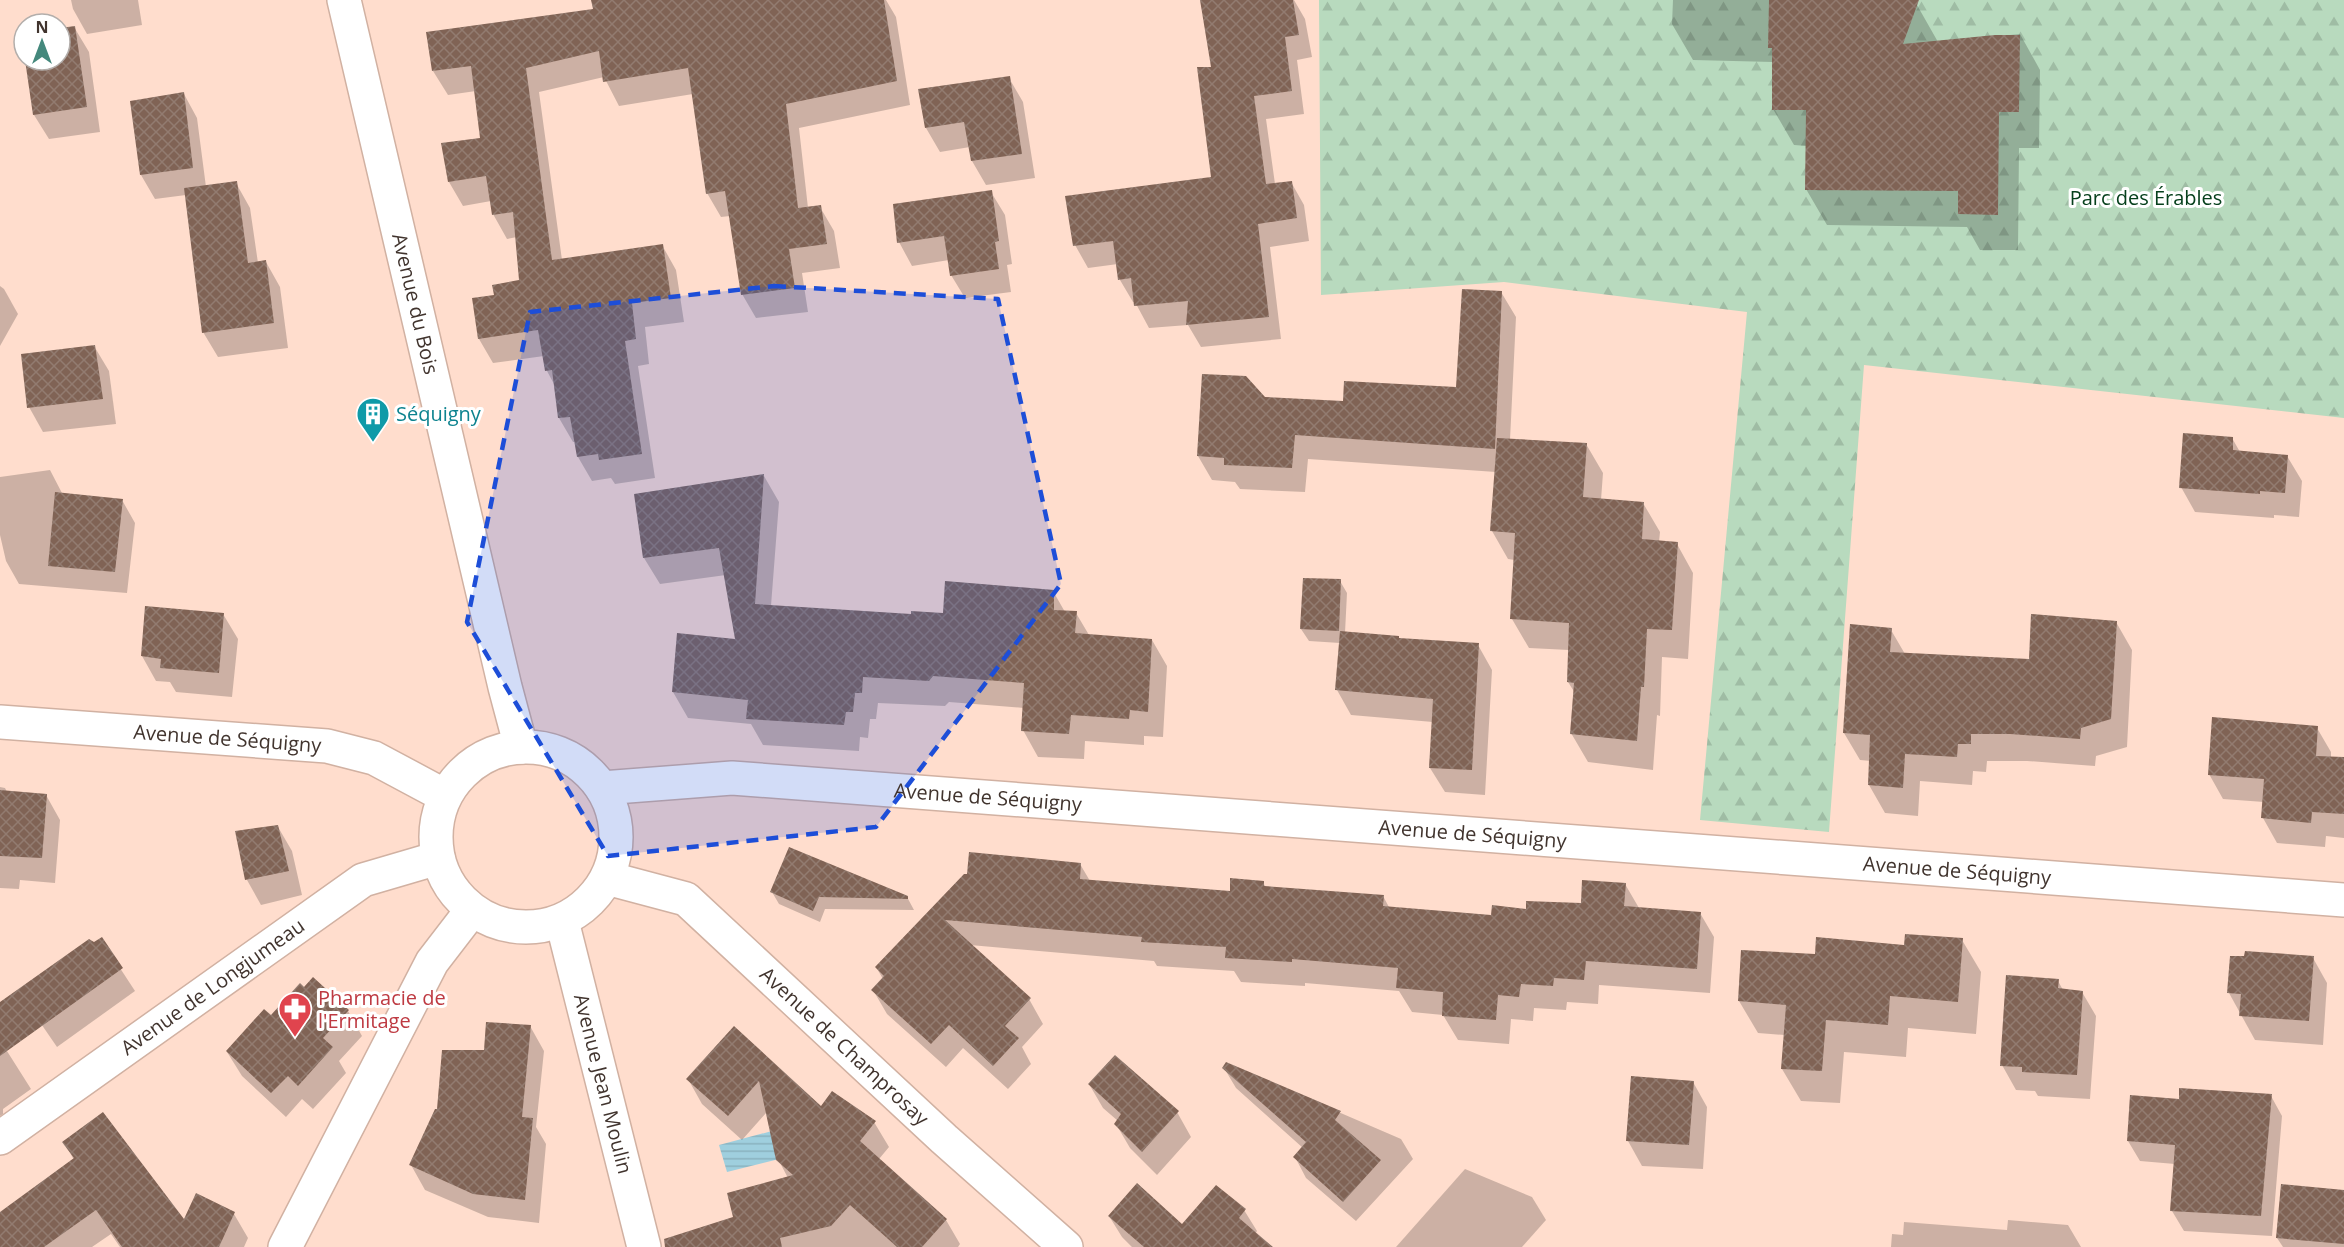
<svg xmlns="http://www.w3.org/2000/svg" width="2344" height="1247" font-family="'Open Sans',sans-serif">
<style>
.forest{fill:url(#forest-firs)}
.water{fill:url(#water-rules)}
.shadow{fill:#0003}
.building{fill:url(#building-cross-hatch)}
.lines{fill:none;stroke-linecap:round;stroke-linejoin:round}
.street-casing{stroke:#d1b1a2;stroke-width:36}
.street{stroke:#fff;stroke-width:33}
.marked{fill:#1d4ed8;fill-opacity:0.2;stroke:#1d4ed8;stroke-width:4.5;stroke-dasharray:12 8;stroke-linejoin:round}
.labels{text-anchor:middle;stroke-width:6;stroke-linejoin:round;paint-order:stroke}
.park-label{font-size:20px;fill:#06401c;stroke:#fff}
.street-label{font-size:20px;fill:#41342e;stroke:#fff}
.culture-label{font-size:20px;fill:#0d838f;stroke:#fff;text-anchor:start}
.health-label{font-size:20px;fill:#be3a42;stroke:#fff;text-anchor:start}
</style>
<defs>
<pattern id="forest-firs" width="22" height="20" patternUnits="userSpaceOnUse" patternTransform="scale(1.5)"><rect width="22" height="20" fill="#b8dabe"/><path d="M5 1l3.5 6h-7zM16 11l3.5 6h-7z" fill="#9fbca4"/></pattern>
<pattern id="water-rules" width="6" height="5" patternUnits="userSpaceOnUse" patternTransform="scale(1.5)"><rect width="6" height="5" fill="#9fcfde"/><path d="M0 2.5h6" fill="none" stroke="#8ab2bf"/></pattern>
<pattern id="building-cross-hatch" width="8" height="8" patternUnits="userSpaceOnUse" patternTransform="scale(1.5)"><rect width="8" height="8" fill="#806355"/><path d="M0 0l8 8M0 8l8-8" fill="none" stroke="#927b70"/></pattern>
</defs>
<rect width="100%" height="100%" fill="#ffddcd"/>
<polygon class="forest" points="1319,0 2344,0 2344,418 1864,365 1829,832 1700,820 1747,312 1504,282 1321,295"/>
<polygon class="water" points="772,1131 779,1159 727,1172 719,1145"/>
<g class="shadow">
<polygon points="71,0 138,0 142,25 87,34 73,9"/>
<polygon points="593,0 886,0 896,17 910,105 799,128 808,208 820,207 834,231 840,268 802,273 808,312 756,318 742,294 730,216 721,217 707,193 693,94 619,106 604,77 539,92 562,260 662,245 676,270 684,322 645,327 649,364 638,366 655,478 615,484 611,478 592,481 578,457 576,442 573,442 559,418 555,386 547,371 544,356 493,363 479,339 496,297 520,281 517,237 507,239 493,214 491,201 463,206 449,182 482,139 476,91 448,95 433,71 594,11"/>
<polygon points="1202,0 1294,0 1305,19 1312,57 1297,60 1304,114 1266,119 1275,184 1291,182 1304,205 1309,241 1270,247 1281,339 1201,347 1188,325 1149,328 1135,302 1133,302 1120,280 1118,264 1088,268 1075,245 1213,178 1212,68"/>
<polygon points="1673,0 1902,0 1917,5 1938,42 2020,34 2040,70 2039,148 2019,148 2018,250 1980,250 1967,227 1827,225 1806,189 1807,146 1794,145 1773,109 1773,62 1693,60 1672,24"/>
<polygon points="74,27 89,52 100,132 49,139 34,115 26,60 60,60 60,29"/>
<polygon points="1009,78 1023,102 1035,178 986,185 972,161 970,147 940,152 926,128"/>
<polygon points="184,94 197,118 206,187 236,183 250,208 258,263 266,262 280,287 288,348 218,357 203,332 186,195 155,199 141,175"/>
<polygon points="991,192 1005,215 1012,264 1007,265 1011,292 965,298 951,275 949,260 912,266 899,242"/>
<polygon points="0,286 4,289 18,314 0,346"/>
<polygon points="1501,292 1516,317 1510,440 1586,444 1603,473 1601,500 1643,503 1660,532 1659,542 1677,544 1693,573 1688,659 1662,657 1660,716 1657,715 1653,770 1588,762 1571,733 1575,693 1568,682 1569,650 1529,648 1512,619 1515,560 1508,559 1492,531 1496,472 1308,459 1305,492 1240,489 1235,482 1212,480 1198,456 1264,399 1345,403 1457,388"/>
<polygon points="94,346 109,371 116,424 43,432 29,407"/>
<polygon points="2232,438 2240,452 2287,456 2302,481 2299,517 2274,515 2274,518 2195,512 2181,487"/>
<polygon points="50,470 63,495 122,500 135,523 127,593 19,584 6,561 0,535 0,477"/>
<polygon points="764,476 779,502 771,606 912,616 944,615 1053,591 1065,612 1076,613 1089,635 1152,640 1167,666 1163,737 1144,736 1144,745 1085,741 1084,759 1038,757 1023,730 1024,708 949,702 945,706 878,703 876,719 870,719 868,738 860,737 859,751 763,745 751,724 688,718 673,692 737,640 726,575 660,584 644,558"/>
<polygon points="1340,581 1347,593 1345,633 1399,640 1478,645 1492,670 1485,795 1445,792 1430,768 1433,722 1351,715 1337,690 1340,643 1309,641 1301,629"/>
<polygon points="223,614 238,639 232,697 176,692 170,682 156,681 142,656"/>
<polygon points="2116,622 2132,650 2127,747 2096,756 2095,766 2027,761 1987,761 1986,772 1973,771 1972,785 1920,781 1918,816 1885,813 1869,785 1871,761 1860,760 1844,733 1891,630 1905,654 2030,661"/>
<polygon points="2317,728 2331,752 2331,758 2344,758 2344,838 2326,836 2325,847 2277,843 2263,818 2264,802 2223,799 2209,774"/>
<polygon points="0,787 5,788 7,792 46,795 60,820 55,883 20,880 19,889 0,888"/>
<polygon points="278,827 292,851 302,895 261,905 247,880 237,832"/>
<polygon points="1080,864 1090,881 1231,893 1263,883 1266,887 1383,896 1390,909 1492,917 1527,910 1582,905 1625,884 1639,908 1700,913 1714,937 1710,993 1599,985 1598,1004 1567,1002 1566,1010 1534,1008 1533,1021 1511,1019 1509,1044 1458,1040 1443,1015 1412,1012 1399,991 1305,983 1305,986 1241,982 1234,971 1157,966 1154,961 970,945 1029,999 1043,1024 1022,1047 1031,1064 1008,1089 963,1048 946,1067 887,1014 873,990 883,979 876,967 964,875"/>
<polygon points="772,892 907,897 914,910 825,909 820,922 779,904"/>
<polygon points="101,939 135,991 57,1047 33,1012 94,944"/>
<polygon points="1962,940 1981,972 1976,1034 1908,1028 1906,1057 1844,1052 1840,1103 1801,1101 1782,1069 1785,1035 1758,1033 1739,1001 1816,956"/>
<polygon points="2313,958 2327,983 2323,1045 2255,1040 2229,993"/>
<polygon points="2058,981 2063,990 2082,992 2096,1016 2090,1099 2038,1096 2035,1091 2016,1090 2002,1065"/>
<polygon points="348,1011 362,1036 339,1061 346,1073 313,1109 302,1099 286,1117 242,1076 227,1052"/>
<polygon points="530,1026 544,1051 536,1127 546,1144 539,1223 488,1217 425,1190 411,1165 485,1051"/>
<polygon points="734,1028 821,1108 874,1122 889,1147 879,1159 946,1220 960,1244 958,1247 732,1247 735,1218 788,1178 778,1159 767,1112 742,1140 702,1104 688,1079"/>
<polygon points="0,1040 31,1089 3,1109 3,1114 0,1116"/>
<polygon points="1227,1064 1401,1139 1413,1159 1356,1221 1306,1178 1295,1157 1303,1148 1236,1088 1224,1068"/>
<polygon points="1693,1082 1707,1107 1703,1169 1642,1166 1628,1141"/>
<polygon points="1089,1084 1177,1112 1191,1137 1157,1175 1130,1148 1116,1124 1118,1121 1103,1108"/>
<polygon points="2271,1096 2282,1116 2272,1236 2184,1231 2172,1211 2175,1164 2140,1161 2128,1141 2180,1101"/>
<polygon points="64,1142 184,1222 234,1214 248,1238 244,1247 120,1247 111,1234 92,1247 0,1247 0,1216 74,1160"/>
<polygon points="1465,1169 1532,1197 1546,1220 1522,1247 1396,1247"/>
<polygon points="2344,1192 2344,1247 2283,1247 2277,1238"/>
<polygon points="1244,1210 1257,1231 1255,1234 1271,1247 1132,1247 1122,1237 1109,1216 1182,1226"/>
<polygon points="2008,1220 2068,1225 2081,1247 1891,1247 1892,1234 1903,1235 1904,1222 2007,1230"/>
</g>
<g class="building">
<polygon points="591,0 884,0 897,81 786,104 798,208 821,205 827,244 789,249 795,288 741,295 725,191 706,194 688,68 603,82 599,51 526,68 552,260 663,244 671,298 632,303 636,339 625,341 642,454 599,460 598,454 577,457 570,417 558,418 552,370 545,371 538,330 478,339 472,298 494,295 492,285 519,280 513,212 492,215 486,176 448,182 441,143 480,138 471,66 432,71 426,32 593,9"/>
<polygon points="1200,0 1293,0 1299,35 1285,37 1292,91 1254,96 1266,184 1292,181 1297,218 1258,224 1269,317 1186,325 1188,301 1134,306 1131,278 1118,280 1113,241 1073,246 1065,196 1211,177 1197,67 1211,67"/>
<polygon points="1769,0 1919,0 1903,44 1995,35 2020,35 2019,112 1999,112 1998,215 1958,214 1958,191 1805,190 1806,110 1772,110 1772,48 1768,48"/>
<polygon points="75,26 87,107 33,115 25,60 60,60 60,28"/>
<polygon points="1010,76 1022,154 971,161 964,122 925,128 918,89"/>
<polygon points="184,92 193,168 140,175 130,101"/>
<polygon points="237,181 248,263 266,260 274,323 202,333 184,188"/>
<polygon points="992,190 999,241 995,242 999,269 950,276 944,236 897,243 893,204"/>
<polygon points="1462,289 1502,291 1495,449 1295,435 1292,468 1224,465 1224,458 1197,456 1202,374 1246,376 1265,397 1343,401 1344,381 1456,387"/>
<polygon points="95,345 103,399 27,408 21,354"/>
<polygon points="2183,433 2233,437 2233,450 2288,455 2285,493 2260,491 2260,494 2179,488"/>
<polygon points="1497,438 1587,443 1583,497 1644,502 1642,539 1678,542 1672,630 1647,629 1644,687 1641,687 1637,741 1570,734 1574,683 1567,682 1569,623 1510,619 1515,533 1490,531"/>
<polygon points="764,474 755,604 911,614 911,611 943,613 945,581 1054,590 1054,610 1077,611 1075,633 1152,639 1148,712 1130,710 1129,719 1071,715 1069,734 1021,731 1024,683 933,676 929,681 863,677 862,693 855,693 853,712 846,712 844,725 746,719 748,700 672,692 677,633 735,639 719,548 643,558 634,494"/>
<polygon points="55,492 123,499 115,572 48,566"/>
<polygon points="1303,578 1341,579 1339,631 1300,629"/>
<polygon points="145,606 224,613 219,673 160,668 161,659 141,656"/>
<polygon points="2031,614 2117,621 2111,719 2081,728 2080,739 2010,734 1971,734 1971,744 1958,744 1957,757 1905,754 1903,788 1868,785 1870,735 1843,733 1850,624 1892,628 1890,652 2029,659"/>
<polygon points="1340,631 1399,636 1399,638 1479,643 1472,770 1429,768 1433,699 1335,690"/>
<polygon points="2212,717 2318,726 2316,756 2344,757 2344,814 2312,812 2311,823 2261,818 2264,779 2208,775"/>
<polygon points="0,790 47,794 42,858 0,856"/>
<polygon points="278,825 289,871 245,880 235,831"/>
<polygon points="789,847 908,896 908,899 819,897 813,911 770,892"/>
<polygon points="969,852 1081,863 1080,879 1230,891 1230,878 1264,881 1264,886 1384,895 1383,906 1491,915 1492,905 1526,909 1526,901 1581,903 1582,880 1626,883 1624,906 1701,912 1697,969 1586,961 1584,980 1554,978 1553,986 1521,984 1519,997 1498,995 1496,1020 1442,1016 1443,992 1396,988 1398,968 1292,959 1292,962 1225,958 1226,947 1141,942 1142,937 945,920 1031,998 1005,1026 1019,1038 993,1066 949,1025 931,1044 871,990 884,976 875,967 964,874 967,874"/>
<polygon points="1905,934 1963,938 1958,1002 1890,996 1888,1025 1826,1020 1822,1071 1781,1069 1786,1005 1738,1001 1741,950 1815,954 1816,937 1904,945"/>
<polygon points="102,937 123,968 0,1056 0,1002 89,939 94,942"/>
<polygon points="2245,951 2314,956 2309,1021 2239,1016 2241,994 2227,993 2230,956 2244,956"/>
<polygon points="2006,975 2059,979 2058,988 2083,991 2077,1075 2022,1072 2022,1067 2000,1066"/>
<polygon points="313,977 349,1010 323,1038 333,1047 298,1086 288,1076 271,1093 226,1051 264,1009 271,1015 300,983 304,987"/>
<polygon points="486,1022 531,1025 522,1117 533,1118 525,1200 473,1194 409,1165 435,1109 437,1109 442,1050 484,1050"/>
<polygon points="734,1026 821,1106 832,1091 876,1121 860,1141 947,1219 922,1247 897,1247 850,1205 831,1226 780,1238 782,1247 665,1247 664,1239 733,1217 727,1193 793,1175 776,1160 759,1081 728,1116 686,1079"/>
<polygon points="1115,1055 1179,1111 1142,1152 1114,1124 1121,1114 1088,1084"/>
<polygon points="1226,1062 1341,1111 1335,1120 1381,1160 1343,1202 1293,1157 1306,1142 1222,1068"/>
<polygon points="1631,1076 1694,1081 1689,1145 1626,1141"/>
<polygon points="2179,1088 2272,1094 2261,1216 2170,1211 2175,1145 2127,1141 2130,1095 2179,1099"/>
<polygon points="103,1112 184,1219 196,1193 235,1212 219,1247 122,1247 96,1210 44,1247 0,1247 0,1212 74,1158 62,1142"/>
<polygon points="1137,1183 1182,1224 1216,1185 1246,1209 1239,1218 1273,1247 1144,1247 1108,1216"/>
<polygon points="2281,1184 2344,1190 2344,1244 2276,1238"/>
</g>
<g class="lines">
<g class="street-casing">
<g id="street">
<path id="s1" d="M344 0 505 687 521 747"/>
<path id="s2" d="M0 722 327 746 374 758 445 796"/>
<circle cx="526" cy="837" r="90"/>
<path id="s3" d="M602 788 732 778 2344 900"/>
<path id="s4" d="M607 878 686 899 944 1139 1066 1247"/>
<path id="s5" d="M562 921 644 1247"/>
<path id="s6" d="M0 1138 363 880 438 858"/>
<polyline points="285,1247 432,962 472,910"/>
</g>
</g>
<use href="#street" class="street"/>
</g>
<path class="marked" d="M774 286 998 299 1061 584 876 827 608 856 467 622 530 312Z"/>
<defs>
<g id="building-pin" transform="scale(1.725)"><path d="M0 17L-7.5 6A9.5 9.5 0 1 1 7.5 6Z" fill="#0f9aa8" stroke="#fff"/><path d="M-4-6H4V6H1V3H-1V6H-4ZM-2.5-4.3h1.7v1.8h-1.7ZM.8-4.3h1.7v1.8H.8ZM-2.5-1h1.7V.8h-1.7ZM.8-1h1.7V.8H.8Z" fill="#fff"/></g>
<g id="pharmacy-pin" transform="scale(1.725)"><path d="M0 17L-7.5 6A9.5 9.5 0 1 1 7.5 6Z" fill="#e0444e" stroke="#fff"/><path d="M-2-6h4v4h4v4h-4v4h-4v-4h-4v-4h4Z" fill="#fff"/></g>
</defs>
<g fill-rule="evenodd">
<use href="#building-pin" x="373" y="414"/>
<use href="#pharmacy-pin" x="295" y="1009"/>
</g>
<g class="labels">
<g class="park-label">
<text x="2146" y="205">Parc des Érables</text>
</g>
<g class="street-label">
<text dy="7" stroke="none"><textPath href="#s1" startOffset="312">Avenue du Bois</textPath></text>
<text dy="7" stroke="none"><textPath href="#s2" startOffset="228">Avenue de Séquigny</textPath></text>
<text dy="7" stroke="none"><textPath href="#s3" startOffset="387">Avenue de Séquigny</textPath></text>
<text dy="7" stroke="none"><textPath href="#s3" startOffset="873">Avenue de Séquigny</textPath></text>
<text dy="7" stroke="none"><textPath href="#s3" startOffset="1359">Avenue de Séquigny</textPath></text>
<text dy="7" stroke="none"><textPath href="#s6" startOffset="261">Avenue de Longjumeau</textPath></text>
<text dy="7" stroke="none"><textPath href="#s4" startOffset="298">Avenue de Champrosay</textPath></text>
<text dy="7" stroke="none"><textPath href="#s5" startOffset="168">Avenue Jean Moulin</textPath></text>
</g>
<g class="culture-label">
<text x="396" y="421">Séquigny</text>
</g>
<g class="health-label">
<text x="318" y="1005">Pharmacie de<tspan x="318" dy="23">l'Ermitage</tspan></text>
</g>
</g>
<g transform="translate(42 42)"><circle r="28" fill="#ffffff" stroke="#b3aeab" stroke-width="1.5"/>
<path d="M0-4.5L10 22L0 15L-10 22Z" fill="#44887c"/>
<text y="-9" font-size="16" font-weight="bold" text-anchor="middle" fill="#41342e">N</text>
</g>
</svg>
